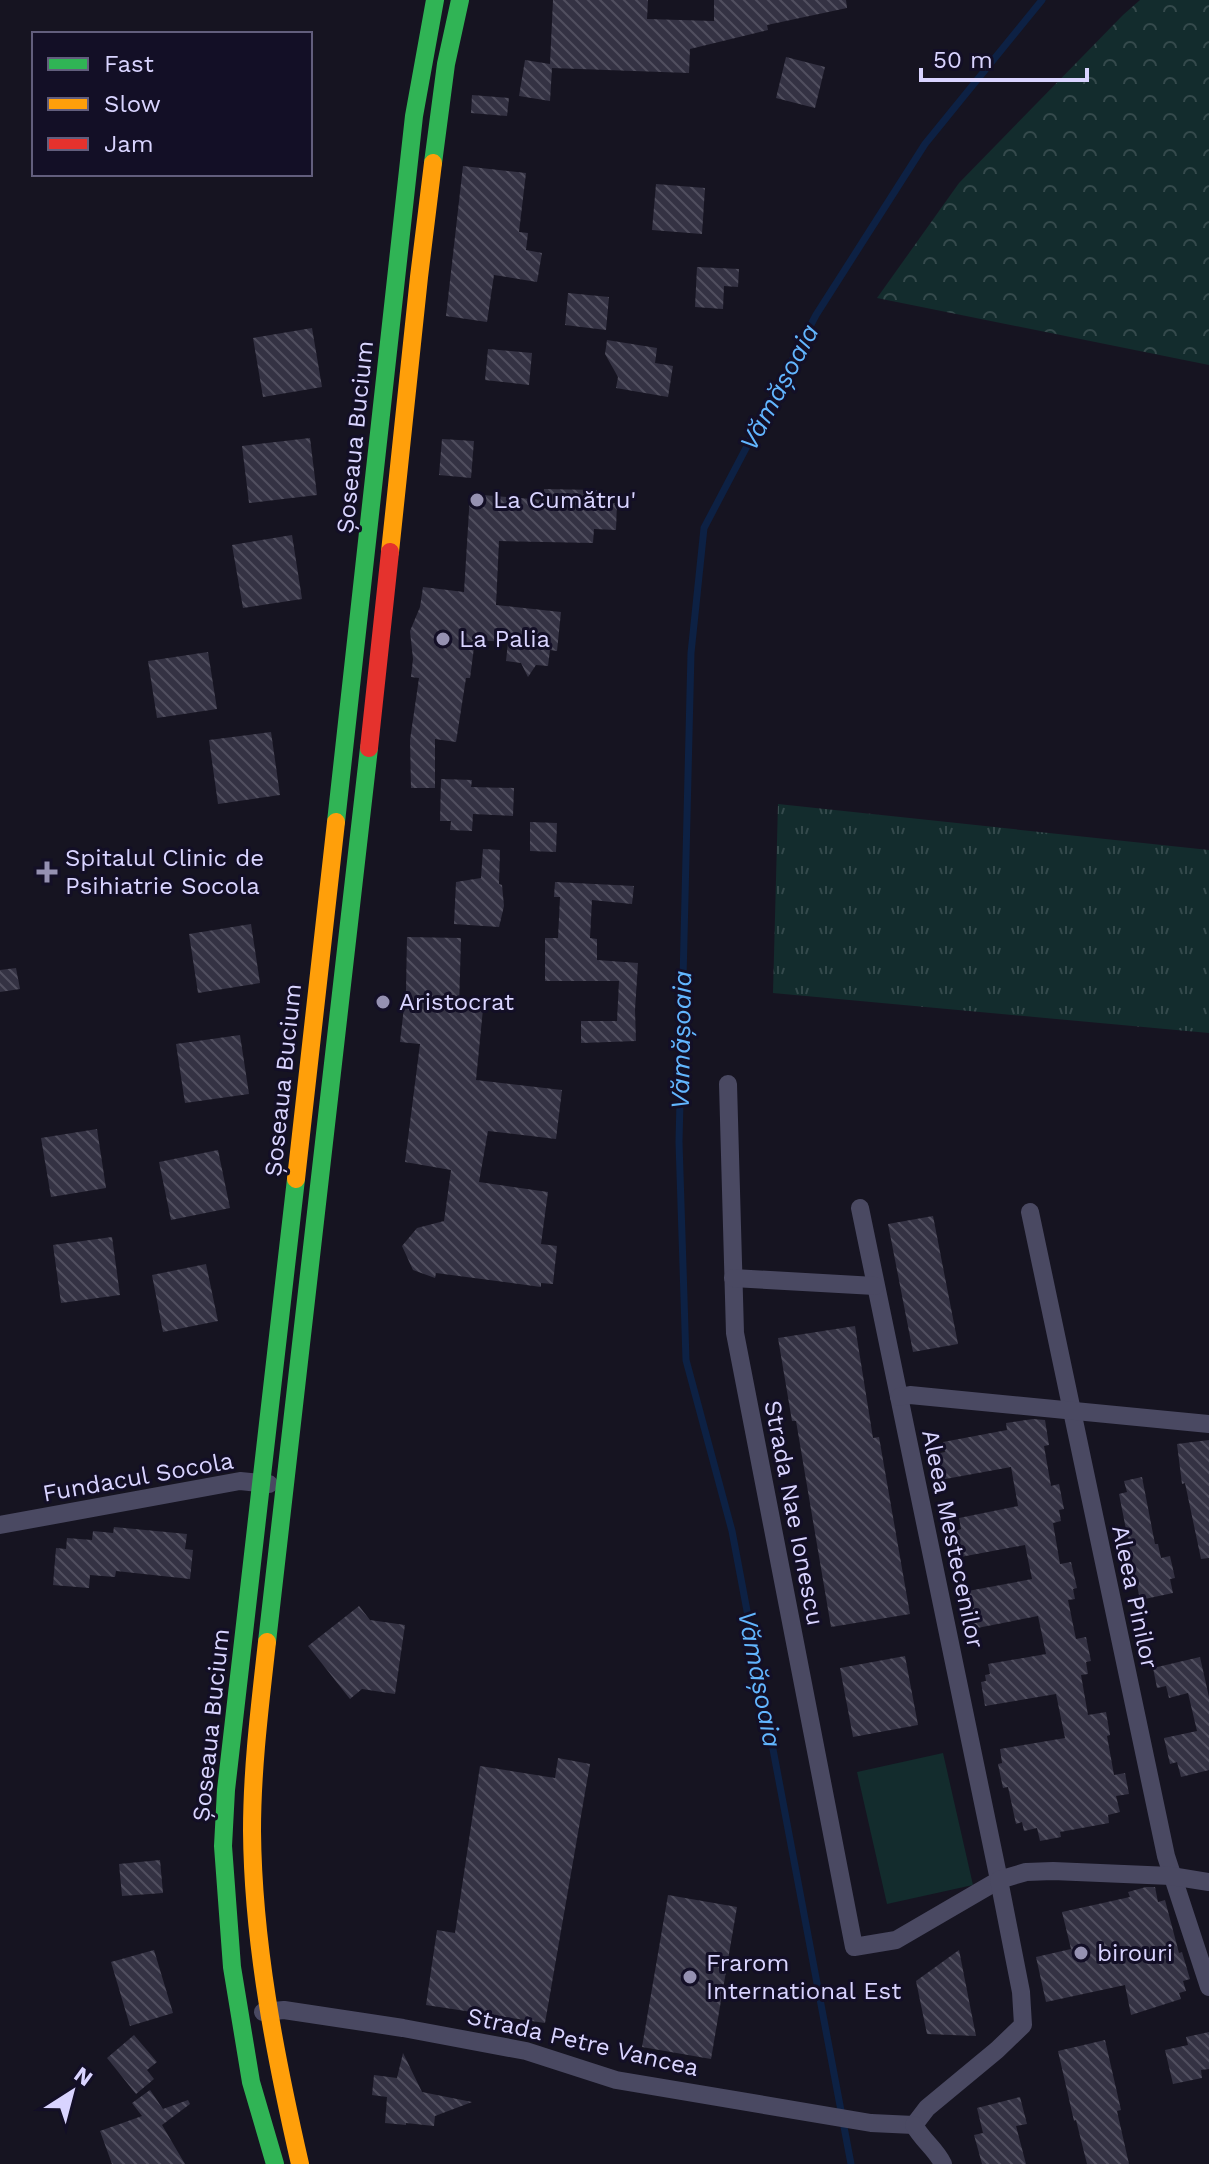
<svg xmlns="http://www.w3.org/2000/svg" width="1209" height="2164" font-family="'Work Sans',sans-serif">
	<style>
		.grass { fill: url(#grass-tufts) }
		.forest { fill: url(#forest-crowns) }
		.garden { fill: #132c2d }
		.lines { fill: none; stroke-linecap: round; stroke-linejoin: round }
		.stream { stroke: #0d2144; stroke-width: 7 }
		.building { fill: url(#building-back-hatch) }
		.street { stroke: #4a4962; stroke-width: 18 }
		.fast { stroke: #30b455; stroke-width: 18 }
		.slow { stroke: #ff9f0a; stroke-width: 18 }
		.jam { stroke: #e5322d; stroke-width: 18 }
		.poi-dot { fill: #9591b1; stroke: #130f26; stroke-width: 3 }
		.labels { text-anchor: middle; stroke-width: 6; stroke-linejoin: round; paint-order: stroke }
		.street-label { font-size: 24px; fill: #d9d4ff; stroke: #130f26 }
		.poi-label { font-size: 24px; fill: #d9d4ff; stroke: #130f26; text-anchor: start }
		.water-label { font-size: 26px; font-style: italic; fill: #62b6ff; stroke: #130f26 }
	</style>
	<defs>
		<pattern id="grass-tufts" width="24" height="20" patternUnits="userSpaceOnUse" patternTransform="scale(2)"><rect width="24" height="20" fill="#132c2d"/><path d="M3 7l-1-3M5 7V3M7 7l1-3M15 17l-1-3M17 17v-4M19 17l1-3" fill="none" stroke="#354a4c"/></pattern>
		<pattern id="forest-crowns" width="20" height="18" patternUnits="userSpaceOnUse" patternTransform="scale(2)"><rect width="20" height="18" fill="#132c2d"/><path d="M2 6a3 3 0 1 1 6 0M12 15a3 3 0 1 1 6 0" fill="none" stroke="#354a4c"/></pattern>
		<pattern id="building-back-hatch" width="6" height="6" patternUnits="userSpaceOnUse" patternTransform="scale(2)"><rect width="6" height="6" fill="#343243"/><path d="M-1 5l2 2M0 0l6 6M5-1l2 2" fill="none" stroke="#514f5f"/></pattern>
	</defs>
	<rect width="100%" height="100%" fill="#161421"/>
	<polygon class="grass" points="778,804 1209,850 1209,1033 773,993"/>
	<polygon class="forest" points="1140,0 1209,0 1209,365 877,298 959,183 1123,15"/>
	<polygon class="garden" points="943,1753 973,1885 887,1904 857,1772"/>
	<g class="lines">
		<polyline class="stream" points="851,2164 732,1531 686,1360 679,1142 691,653 704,528 816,315 925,144 1042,0"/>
	</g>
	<g class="building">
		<polygon points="553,0 648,0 647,19 714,21 714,0 846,0 847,8 767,25 768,30 690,49 689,73 552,68 550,101 519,96 525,60 550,64"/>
		<polygon points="786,57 825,67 815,108 776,98"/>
		<polygon points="472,95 509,98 507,116 471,113"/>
		<polygon points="463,166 526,173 519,232 528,233 526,250 542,253 537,282 494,275 487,322 446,316"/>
		<polygon points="656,184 705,188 702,234 652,230"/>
		<polygon points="697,267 739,269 738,287 724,286 723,309 695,307"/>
		<polygon points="568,293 609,297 606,330 565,325"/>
		<polygon points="312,328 322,387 263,397 253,338"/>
		<polygon points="607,340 657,348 655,363 673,366 668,397 616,388 618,377 605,354"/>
		<polygon points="488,349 532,353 529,385 485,380"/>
		<polygon points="310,438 317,495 249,503 242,446"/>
		<polygon points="442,439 474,441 471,478 439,475"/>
		<polygon points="544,489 597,490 597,503 617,503 616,530 594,529 593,543 499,541 496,605 561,612 557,651 550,650 548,666 536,665 528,677 521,663 506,661 508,642 475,640 470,678 466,678 456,742 435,739 435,788 411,788 410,740 419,678 411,677 413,659 410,631 420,607 423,587 464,592 470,494 543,500"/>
		<polygon points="292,535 302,599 243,608 232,545"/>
		<polygon points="208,652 217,709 157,718 148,661"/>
		<polygon points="271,732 280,795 218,804 209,740"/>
		<polygon points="441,779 472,780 471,787 514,788 513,816 473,814 472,831 450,830 451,821 440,821"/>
		<polygon points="530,822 557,823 556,852 530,851"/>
		<polygon points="483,849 500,850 499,884 502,885 504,906 499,927 454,924 456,882 481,878"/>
		<polygon points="555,882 634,886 632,904 592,900 590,938 597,939 597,960 638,963 635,1010 636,1041 581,1043 581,1021 617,1021 619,981 545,981 545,938 558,938 560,897 554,897"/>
		<polygon points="251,924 260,983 198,993 189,934"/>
		<polygon points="407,937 461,938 459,1007 483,1009 476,1080 562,1090 556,1139 488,1131 479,1182 548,1192 541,1244 557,1246 553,1284 541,1283 541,1287 436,1273 435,1278 413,1270 402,1246 417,1228 444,1221 451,1170 405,1162 420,1044 400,1042 406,990"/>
		<polygon points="16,968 20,989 0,992 0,970"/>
		<polygon points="240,1035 249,1094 185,1103 176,1044"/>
		<polygon points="97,1129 106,1188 51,1197 41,1138"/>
		<polygon points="218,1150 230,1208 171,1220 159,1162"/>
		<polygon points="933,1216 958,1344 913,1352 888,1224"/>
		<polygon points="112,1237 120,1295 61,1303 53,1245"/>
		<polygon points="206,1264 218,1321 163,1332 152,1275"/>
		<polygon points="855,1326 873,1438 879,1437 910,1614 831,1627 796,1421 792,1421 778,1338"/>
		<polygon points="1033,1419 1045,1420 1049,1445 1044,1446 1051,1486 1059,1484 1064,1509 1059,1510 1061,1521 1053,1523 1060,1564 1071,1562 1077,1588 1073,1589 1075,1599 1068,1600 1076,1639 1086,1637 1091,1661 1086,1662 1088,1674 1081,1675 1088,1715 1106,1712 1110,1735 1107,1736 1114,1775 1125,1773 1129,1794 1116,1796 1120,1812 1108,1815 1109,1823 1060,1832 1061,1837 1040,1841 1037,1828 1024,1831 1022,1822 1016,1824 1008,1787 1003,1788 998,1764 1002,1763 1000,1749 1065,1738 1056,1694 985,1706 981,1682 986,1681 985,1675 990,1674 988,1664 1046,1654 1038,1616 967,1630 962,1605 967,1605 966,1600 970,1599 968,1591 1032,1579 1025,1545 955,1558 951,1537 958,1535 956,1531 961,1529 959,1518 1018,1506 1011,1467 940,1480 937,1462 942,1461 940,1453 945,1452 943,1442 1007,1430 1006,1423"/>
		<polygon points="1209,1440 1209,1558 1201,1559 1185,1483 1182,1484 1177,1444"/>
		<polygon points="1142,1477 1155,1544 1158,1544 1161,1558 1170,1556 1175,1578 1170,1579 1173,1593 1140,1600 1119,1494 1127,1492 1124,1481"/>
		<polygon points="114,1527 187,1534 185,1549 193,1550 190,1579 116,1571 115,1577 90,1575 89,1588 53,1585 56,1548 66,1549 67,1538 92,1540 93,1531 113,1533"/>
		<polygon points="359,1606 370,1620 405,1625 395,1694 362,1689 350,1699 308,1646"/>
		<polygon points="905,1656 918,1725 853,1737 840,1668"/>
		<polygon points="1200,1657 1209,1697 1209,1770 1181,1777 1177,1762 1170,1764 1164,1738 1197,1731 1188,1693 1169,1698 1166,1686 1157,1688 1153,1668"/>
		<polygon points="558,1758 590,1764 545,2023 426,2005 437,1930 455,1933 480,1766 555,1778"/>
		<polygon points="160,1860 163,1893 122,1896 119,1864"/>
		<polygon points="1146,1887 1155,1887 1158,1902 1165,1900 1179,1953 1182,1952 1190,1979 1183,1981 1186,1991 1179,1993 1181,1999 1131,2015 1125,1985 1046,2002 1036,1957 1071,1949 1062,1912 1130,1897 1128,1892"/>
		<polygon points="668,1895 737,1907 711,2059 642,2047"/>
		<polygon points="154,1950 173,2013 130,2026 111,1962"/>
		<polygon points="959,1950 976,2036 927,2034 916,1981"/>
		<polygon points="1209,2032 1209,2069 1201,2070 1202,2078 1173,2084 1165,2050 1188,2045 1186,2037"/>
		<polygon points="134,2035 157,2062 147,2070 154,2079 136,2094 107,2058"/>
		<polygon points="1105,2040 1121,2110 1117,2111 1129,2164 1087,2164 1076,2120 1074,2121 1058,2051"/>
		<polygon points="403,2053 422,2092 472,2102 435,2116 434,2126 406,2123 406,2125 385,2123 387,2097 372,2095 374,2075 397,2078"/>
		<polygon points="150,2090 163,2109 188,2100 190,2104 162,2125 185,2164 112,2164 100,2131 142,2116 132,2103"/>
		<polygon points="1020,2097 1027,2124 1016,2126 1026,2164 982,2164 974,2135 983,2133 977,2108"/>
	</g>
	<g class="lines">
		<g class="street">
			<polyline points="728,1084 735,1333 854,1947 896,1940 999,1880 860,1208"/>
			<polyline points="1030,1212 1166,1856 1209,1987"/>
			<polyline points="733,1278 875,1286"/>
			<polyline points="899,1397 910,1395 1209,1424"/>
			<polyline points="0,1525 240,1481 269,1484"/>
			<polyline points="263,2012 284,2010 403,2028 526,2051 616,2080 871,2123 914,2125"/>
			<polyline points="914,2125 927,2108 997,2050 1023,2025 1021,1992 999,1880 1026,1872 1053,1871 1171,1876 1209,1882"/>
			<path d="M914 2125C922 2140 936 2149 943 2164"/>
		</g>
		<g class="fast">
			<polyline points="433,163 446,64 460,0"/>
			<polyline points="336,822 414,116 435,0"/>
			<polyline points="267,1642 369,748"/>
			<polyline points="275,2164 251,2082 232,1967 223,1846 226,1790 296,1179"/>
		</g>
		<g class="slow">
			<polyline points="390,552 419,277 433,163"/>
			<polyline points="296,1179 336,822"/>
			<path d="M267 1642C260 1705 252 1768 252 1831 253 1943 275 2055 300 2164"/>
		</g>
		<polyline class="jam" points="369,748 390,552"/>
	</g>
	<g class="poi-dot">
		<circle cx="477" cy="500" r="8"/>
		<circle cx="443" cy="639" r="8"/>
		<path d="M43 860h8v8h8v8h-8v8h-8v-8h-8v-8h8z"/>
		<circle cx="383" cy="1002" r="8"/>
		<circle cx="1081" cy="1953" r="8"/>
		<circle cx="690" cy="1977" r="8"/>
	</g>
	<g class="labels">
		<g class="street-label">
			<text transform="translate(355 437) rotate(-84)" y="8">Șoseaua Bucium</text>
			<text transform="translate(283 1080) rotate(-84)" y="8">Șoseaua Bucium</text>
			<text transform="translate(138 1477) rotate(-10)" y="8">Fundacul Socola</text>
			<text transform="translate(794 1513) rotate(79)" y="8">Strada Nae Ionescu</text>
			<text transform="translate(953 1539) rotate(78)" y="8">Aleea Mestecenilor</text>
			<text transform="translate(1135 1597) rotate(78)" y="8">Aleea Pinilor</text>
			<text transform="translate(211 1725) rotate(-84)" y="8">Șoseaua Bucium</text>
			<text transform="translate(583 2042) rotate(13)" y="8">Strada Petre Vancea</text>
		</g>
		<g class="poi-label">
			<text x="493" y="508">La Cumătru'</text>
			<text x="459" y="647">La Palia</text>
			<text x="65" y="866">Spitalul Clinic de<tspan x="65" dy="28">Psihiatrie Socola</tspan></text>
			<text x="399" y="1010">Aristocrat</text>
			<text x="1097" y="1961">birouri</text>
			<text x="706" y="1971">Frarom<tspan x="706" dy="28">International Est</tspan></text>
		</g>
		<g class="water-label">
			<text transform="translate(779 387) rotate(-62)" y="9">Vămășoaia</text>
			<text transform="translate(681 1040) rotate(-89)" y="9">Vămășoaia</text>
			<text transform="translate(760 1679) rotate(79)" y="9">Vămășoaia</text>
		</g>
	</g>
	<rect x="32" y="32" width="280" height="144" fill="#130f26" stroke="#625e7d" stroke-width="2"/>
	<rect x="48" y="58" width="40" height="12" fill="#30b455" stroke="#625e7d" stroke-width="2"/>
	<text x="104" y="72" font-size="24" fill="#d9d4ff">Fast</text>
	<rect x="48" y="98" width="40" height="12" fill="#ff9f0a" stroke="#625e7d" stroke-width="2"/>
	<text x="104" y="112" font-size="24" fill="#d9d4ff">Slow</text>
	<rect x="48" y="138" width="40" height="12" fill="#e5322d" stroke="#625e7d" stroke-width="2"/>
	<text x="104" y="152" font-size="24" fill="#d9d4ff">Jam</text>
	<g transform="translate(72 2092) rotate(36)" stroke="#130f26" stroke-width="6" paint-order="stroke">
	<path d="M0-6L14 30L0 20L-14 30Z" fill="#d9d4ff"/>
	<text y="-12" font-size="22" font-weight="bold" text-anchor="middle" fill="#d9d4ff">N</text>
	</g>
	<path d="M921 68v12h166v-12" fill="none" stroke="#d9d4ff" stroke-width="4"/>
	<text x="933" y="68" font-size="24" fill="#d9d4ff" stroke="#130f26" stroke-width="6" paint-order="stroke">50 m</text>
</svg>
